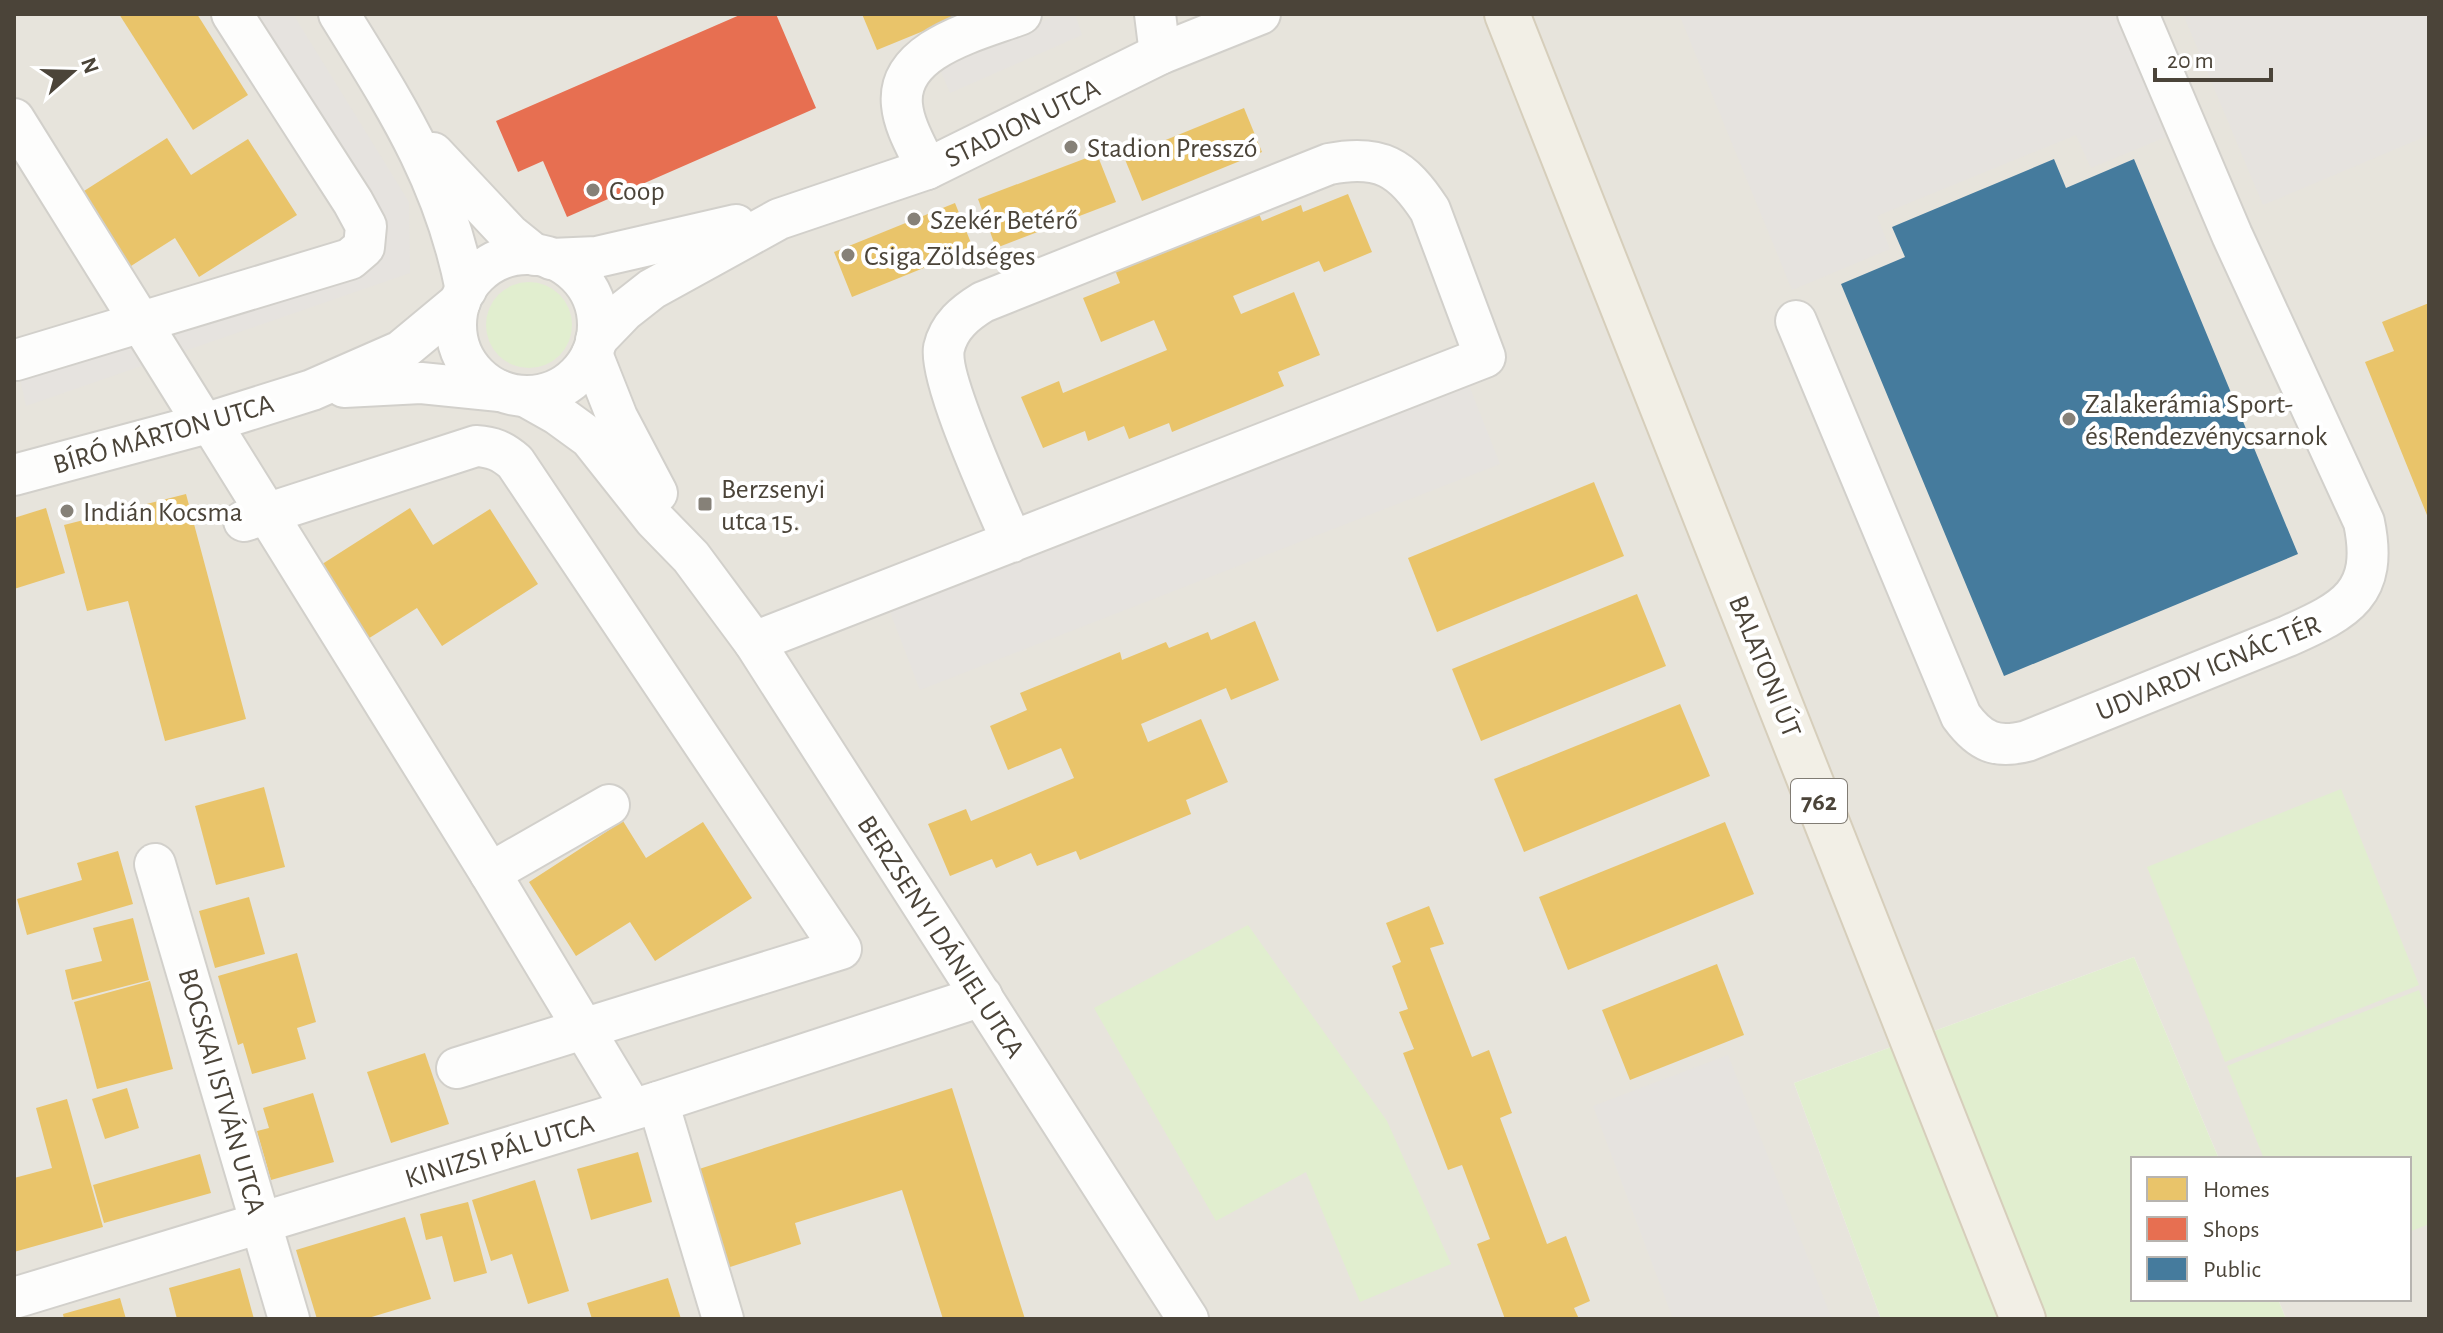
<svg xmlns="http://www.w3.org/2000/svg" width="2443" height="1333" font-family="'Alegreya Sans',sans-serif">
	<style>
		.residential { fill: #e7e4dc }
		.green { fill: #e1eecf }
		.parking { fill: #e6e3df }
		.homes { fill: #e9c46a }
		.shops { fill: #e76f51 }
		.public { fill: #457b9d }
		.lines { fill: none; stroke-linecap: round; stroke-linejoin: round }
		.minor-casing { stroke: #d2d0cb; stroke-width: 44 }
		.major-casing { stroke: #d6cebb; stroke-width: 48 }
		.minor { stroke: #fdfdfc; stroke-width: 40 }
		.major { stroke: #f2efe6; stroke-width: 44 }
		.poi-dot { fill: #868178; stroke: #fff; stroke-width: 3 }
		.labels { text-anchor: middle; stroke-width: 8; stroke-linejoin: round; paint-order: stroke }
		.shield { fill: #fff; stroke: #817c74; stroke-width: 2 }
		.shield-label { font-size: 26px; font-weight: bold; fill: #4b4439 }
		.street-label { font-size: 28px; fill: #4b4439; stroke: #fff }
		.poi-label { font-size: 28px; fill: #4b4439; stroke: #fff; text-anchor: start }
	</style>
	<rect width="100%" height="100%" fill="#f4f2ee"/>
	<polygon class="residential" points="14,14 2429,14 2429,1319 2286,1319 2278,1299 2409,1299 2409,1159 2219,1159 2134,957 1794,1083 1881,1319 14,1319"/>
	<g class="green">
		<circle cx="529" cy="325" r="43"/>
		<polygon points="2341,789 2419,985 2225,1062 2147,867"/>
		<polygon points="1248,925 1387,1121 1451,1264 1360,1302 1306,1172 1216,1221 1094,1008"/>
		<polygon points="2134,957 2219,1159 2133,1159 2133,1299 2278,1299 2286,1319 1881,1319 1794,1083"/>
		<polygon points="2419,990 2429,1015 2429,1224 2409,1232 2409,1159 2264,1159 2227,1066"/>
	</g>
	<g class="parking">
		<polygon points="230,14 293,14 409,202 410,273 26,406 16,360 364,247"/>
		<polygon points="1059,14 1075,14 1082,35 950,93 939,67"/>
		<polygon points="1679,14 2116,14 2166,137 2091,168 2076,135 1877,216 1890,249 1792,290"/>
		<polygon points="2183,14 2429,14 2429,135 2263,205"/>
		<polygon points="1466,378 1500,464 920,690 887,604"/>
		<polygon points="1728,1055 1832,1319 1673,1319 1593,1106"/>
	</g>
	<g class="homes">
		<polygon points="119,14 197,14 248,95 193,130"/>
		<polygon points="862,14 965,14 877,50"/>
		<polygon points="1244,108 1262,152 1142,201 1124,157"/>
		<polygon points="167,138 191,175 248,139 297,215 199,277 175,238 120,273 73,198"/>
		<polygon points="1097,154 1116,202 996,248 978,199"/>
		<polygon points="1348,194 1372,252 1324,272 1319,261 1233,296 1241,314 1294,292 1320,355 1278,372 1284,386 1172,432 1169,423 1129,439 1124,426 1088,441 1085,431 1043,448 1021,397 1059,381 1063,393 1167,350 1154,320 1101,342 1083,298 1120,283 1113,265 1212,225 1215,233 1259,214 1262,221 1301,205 1303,212"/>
		<polygon points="955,203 973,248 852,297 834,252"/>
		<polygon points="2429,303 2429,520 2365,362 2394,351 2382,322"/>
		<polygon points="1594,482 1624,556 1437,632 1408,558"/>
		<polygon points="186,494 246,719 165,741 128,601 87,611 64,525"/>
		<polygon points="46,508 65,573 14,589 14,518"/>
		<polygon points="410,508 433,545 490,509 538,584 442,646 417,608 363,642 316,568"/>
		<polygon points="1637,594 1666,666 1481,741 1452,669"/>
		<polygon points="1255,621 1279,680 1231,700 1226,688 1141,724 1148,742 1201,719 1228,782 1186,800 1191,814 1080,860 1076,851 1037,866 1031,853 996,868 992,859 950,876 928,824 966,809 971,821 1074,778 1061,748 1008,770 990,726 1027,710 1020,693 1120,652 1122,660 1166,642 1169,648 1208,632 1211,640"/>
		<polygon points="1680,704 1710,776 1524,852 1494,779"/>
		<polygon points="264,787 285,867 216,885 195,806"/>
		<polygon points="623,821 646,858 703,822 752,898 655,961 630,922 576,956 529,882"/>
		<polygon points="1725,822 1754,894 1568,970 1539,897"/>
		<polygon points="118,851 133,904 27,935 17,899 82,880 77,863"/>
		<polygon points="249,897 265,954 215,968 199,911"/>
		<polygon points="1429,906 1444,944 1430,948 1472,1057 1489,1050 1512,1113 1500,1118 1547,1244 1566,1236 1590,1301 1574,1308 1579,1319 1505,1319 1477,1244 1490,1239 1462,1165 1448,1170 1403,1053 1414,1049 1399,1012 1408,1009 1392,966 1401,962 1386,923"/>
		<polygon points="133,918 149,980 72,1000 65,970 102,961 93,928"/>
		<polygon points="297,953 316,1022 297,1028 306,1059 252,1074 243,1043 238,1045 218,976"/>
		<polygon points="1717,964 1744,1035 1630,1080 1602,1010"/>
		<polygon points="150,981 173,1069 97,1089 74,1002"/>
		<polygon points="425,1053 449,1124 391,1143 367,1072"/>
		<polygon points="127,1088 139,1128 105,1139 92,1099"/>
		<polygon points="952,1088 1025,1319 943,1319 902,1190 795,1223 801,1244 727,1268 696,1170"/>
		<polygon points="313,1093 334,1162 271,1180 257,1131 269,1128 263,1108"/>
		<polygon points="67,1099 103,1227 14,1252 14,1178 52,1168 36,1108"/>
		<polygon points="638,1152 652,1202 591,1220 577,1169"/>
		<polygon points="200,1154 211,1193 104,1223 93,1185"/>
		<polygon points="535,1180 569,1291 528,1304 512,1254 491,1261 472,1200"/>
		<polygon points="468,1202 487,1273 454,1282 442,1236 426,1240 420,1214"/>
		<polygon points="405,1217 431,1299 365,1319 317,1319 296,1250"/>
		<polygon points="240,1268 254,1319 177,1319 169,1288"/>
		<polygon points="668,1278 681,1319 592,1319 587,1303"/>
		<polygon points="120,1298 126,1319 64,1319 63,1314"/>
	</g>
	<polygon class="shops" points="742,14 776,14 816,108 567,217 543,161 518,172 496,121"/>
	<polygon class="public" points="2054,159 2066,188 2134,159 2298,554 2004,676 1841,284 1905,257 1892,227"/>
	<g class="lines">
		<g class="minor-casing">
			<g id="minor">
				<path d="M339 14C397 108 444 179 466 290"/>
				<polyline points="1155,14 1160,54"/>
				<polyline points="14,119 204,424"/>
				<polyline points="433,153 509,234 535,255"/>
				<path d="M927 169C918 149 904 127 902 105 896 48 980 30 1021 14"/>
				<circle cx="527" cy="325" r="71"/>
				<polyline points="551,259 597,257 736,225"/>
				<path d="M1796 321 1961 716C1980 742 1996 749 2027 741L2288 636C2346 610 2379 594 2364 522L2232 235 2138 14"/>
				<polyline points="596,340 624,311 652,289 779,219 927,169 1160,54 1260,14"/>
				<polyline points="592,354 617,417 657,493"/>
				<polyline points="16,360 350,259 364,247 366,226 353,202 232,14"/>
				<polyline points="344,387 421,383 500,391"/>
				<polyline points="525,396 557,414 590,438 655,520 691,557 754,642 1188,1319"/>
				<polyline points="210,422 490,873 632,1109"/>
				<polyline points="14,475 204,424 312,390 401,351 460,302"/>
				<path d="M244 521 476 446C493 447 502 451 515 462L841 949 457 1068"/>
				<path d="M754 642 1485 357 1430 210C1402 167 1380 154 1329 164L983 302C965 313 949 326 944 348 938 379 997 506 1012 542"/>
				<polyline points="155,864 289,1319"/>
				<polyline points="490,873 609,805"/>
				<polyline points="658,1102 723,1319"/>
				<polyline points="14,1298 658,1102 982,996"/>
			</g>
		</g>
		<g class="major-casing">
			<polyline id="major" points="1507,14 2023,1319"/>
		</g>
		<use href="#minor" class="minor"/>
		<use href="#major" class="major"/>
	</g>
	<g class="poi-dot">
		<circle cx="1071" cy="147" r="8"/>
		<circle cx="593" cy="190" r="8"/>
		<circle cx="914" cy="219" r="8"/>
		<circle cx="848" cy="255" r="8"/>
		<circle cx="2069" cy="419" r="8"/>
		<rect x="697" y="496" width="16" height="16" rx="4"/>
		<circle cx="67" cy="511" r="8"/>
	</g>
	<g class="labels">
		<rect class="shield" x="1791" y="779" width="56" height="44" rx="6"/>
		<g class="shield-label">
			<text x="1819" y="810">762</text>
		</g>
		<g class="street-label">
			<text transform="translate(1022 122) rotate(-26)" y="10">STADION UTCA</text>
			<text transform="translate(163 433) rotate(-16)" y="10">BÍRÓ MÁRTON UTCA</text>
			<text transform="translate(1766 666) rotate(68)" y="10">BALATONI ÚT</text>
			<text transform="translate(2208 667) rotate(-22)" y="10">UDVARDY IGNÁC TÉR</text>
			<text transform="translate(942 936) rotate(57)" y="10">BERZSENYI DÁNIEL UTCA</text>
			<text transform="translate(223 1091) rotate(74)" y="10">BOCSKAI ISTVÁN UTCA</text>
			<text transform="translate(499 1150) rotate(-17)" y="10">KINIZSI PÁL UTCA</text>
		</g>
		<g class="poi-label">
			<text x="1087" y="157">Stadion Presszó</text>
			<text x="609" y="200">Coop</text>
			<text x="930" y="229">Szekér Betérő</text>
			<text x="864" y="265">Csiga Zöldséges</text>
			<text x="2085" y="413">Zalakerámia Sport-<tspan x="2085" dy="32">és Rendezvénycsarnok</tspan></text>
			<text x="721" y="498">Berzsenyi<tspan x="721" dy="32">utca 15.</tspan></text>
			<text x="83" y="521">Indián Kocsma</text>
		</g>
	</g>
	<rect width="2443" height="1333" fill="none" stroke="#4b4439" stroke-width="32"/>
	<rect x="2131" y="1157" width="280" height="144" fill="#ffffff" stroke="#b7b4b0" stroke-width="2"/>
	<rect x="2147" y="1177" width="40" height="24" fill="#e9c46a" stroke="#b7b4b0" stroke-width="2"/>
	<text x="2203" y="1197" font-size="24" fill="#4b4439">Homes</text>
	<rect x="2147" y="1217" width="40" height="24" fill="#e76f51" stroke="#b7b4b0" stroke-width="2"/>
	<text x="2203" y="1237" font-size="24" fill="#4b4439">Shops</text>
	<rect x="2147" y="1257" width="40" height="24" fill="#457b9d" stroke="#b7b4b0" stroke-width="2"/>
	<text x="2203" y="1277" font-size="24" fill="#4b4439">Public</text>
	<g transform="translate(72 72) rotate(70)" stroke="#ffffff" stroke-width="6" paint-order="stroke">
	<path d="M0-6L14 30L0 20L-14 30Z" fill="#4b4439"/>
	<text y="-12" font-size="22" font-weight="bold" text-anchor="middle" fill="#4b4439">N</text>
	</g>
	<path d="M2155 68v12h116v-12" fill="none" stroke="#4b4439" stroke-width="4"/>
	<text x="2167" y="68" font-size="24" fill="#4b4439" stroke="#ffffff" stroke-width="6" paint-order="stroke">20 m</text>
</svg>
